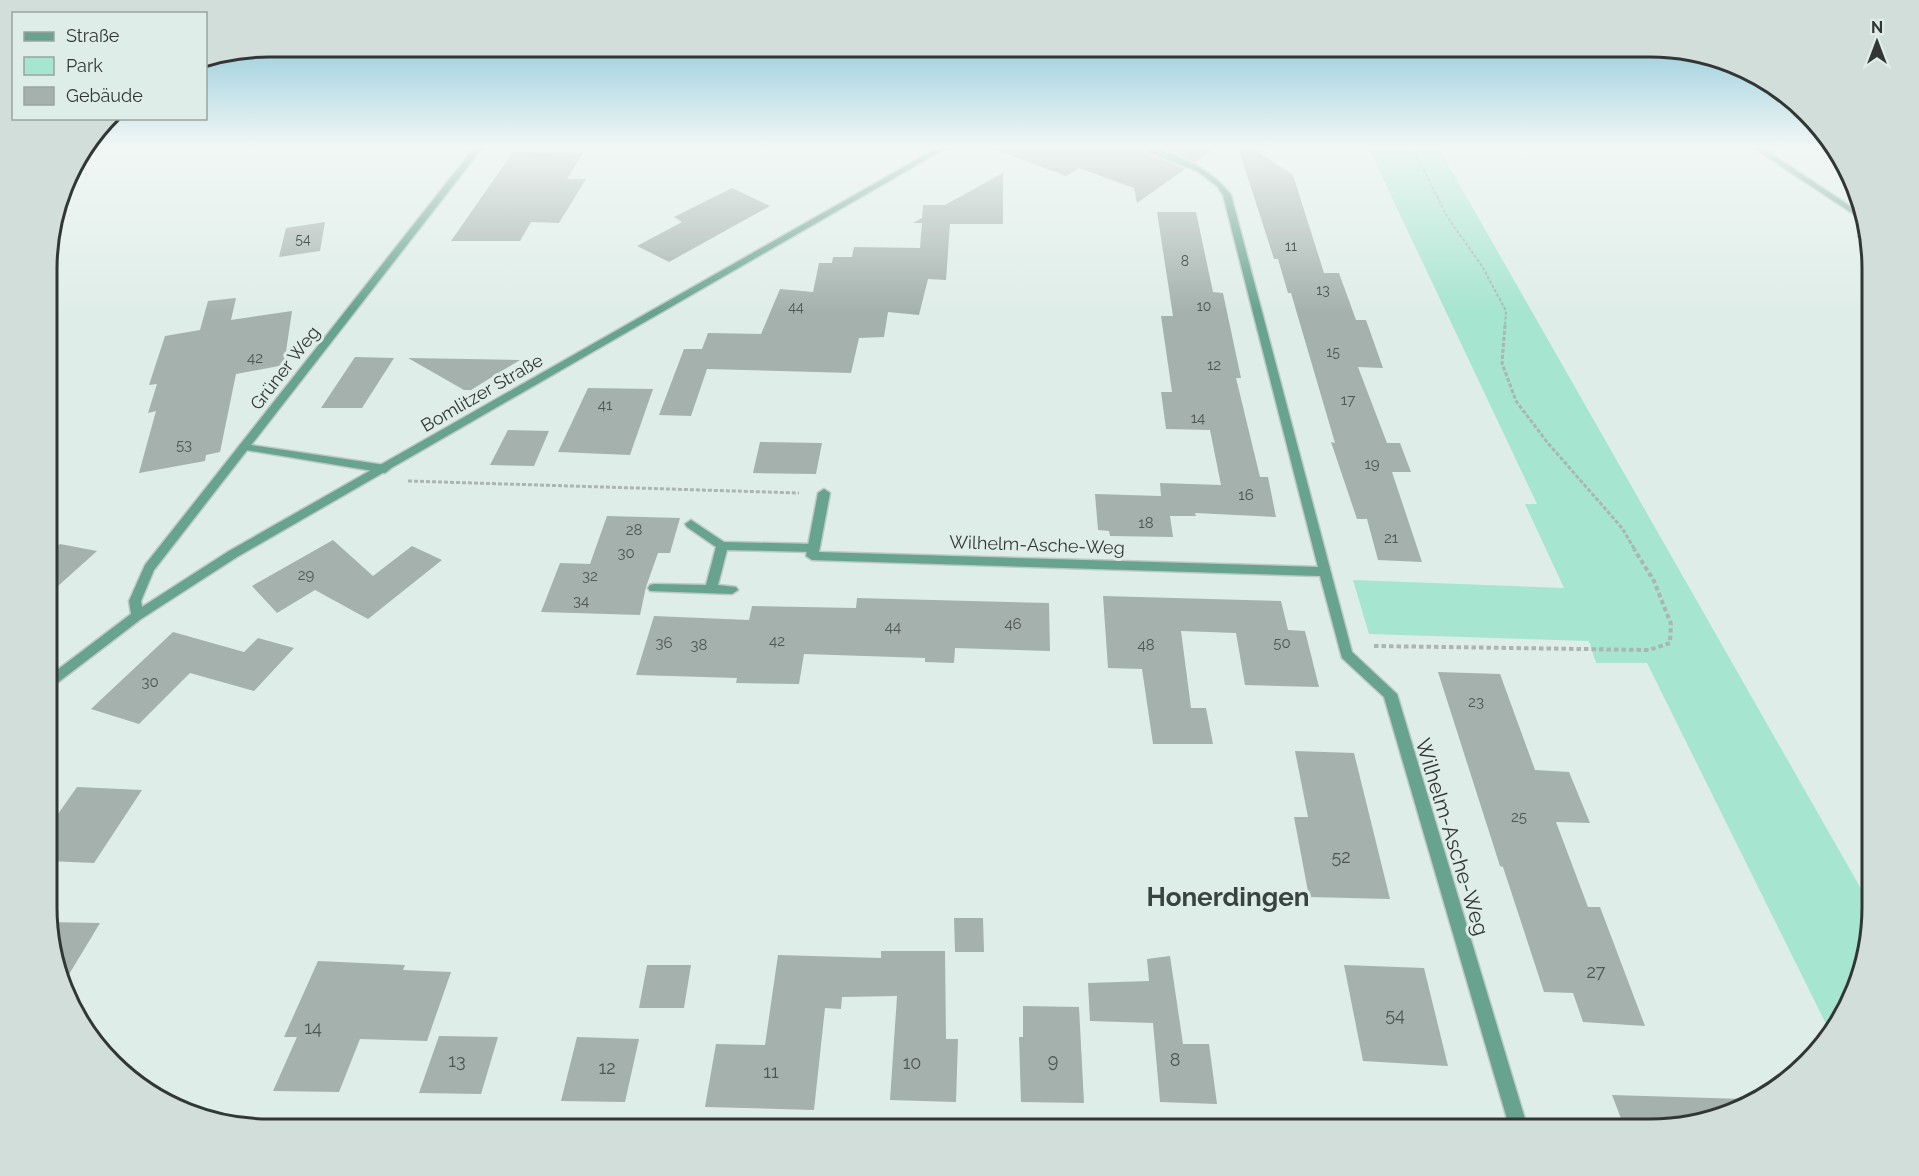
<svg xmlns="http://www.w3.org/2000/svg" width="1919" height="1176" font-family="Raleway,sans-serif">
	<style>
		.green { fill: #a6e5cf }
		.building { fill: #a4b1ac }
		.lines { fill: none; stroke-linecap: round; stroke-linejoin: round }
		.service-casing { stroke: #bcc9c4; stroke-width: 3 }
		.minor-casing { stroke: #bcc9c4; stroke-width: 3 }
		.tertiary-casing { stroke: #bcc9c4; stroke-width: 3 }
		.path-far2 { stroke: #abb6b2; stroke-width: 2; stroke-dasharray: 3 2; stroke-linecap: butt }
		.path-far1 { stroke: #abb6b2; stroke-width: 3; stroke-dasharray: 4 2; stroke-linecap: butt }
		.path { stroke: #abb6b2; stroke-width: 4; stroke-dasharray: 4.5 3; stroke-linecap: butt }
		.service { fill: #67a38f; fill-rule: evenodd }
		.minor { fill: #67a38f; fill-rule: evenodd }
		.tertiary { fill: #67a38f; fill-rule: evenodd }
		.labels { text-anchor: middle; stroke-width: 6; stroke-linejoin: round; paint-order: stroke }
		.far-number-label { font-size: 14px; fill: #4e5653 }
		.number-label { font-size: 15px; fill: #4e5653 }
		.street-label { font-size: 18px; fill: #323735; stroke: #dfede8 }
		.near-number-label { font-size: 18px; fill: #4e5653 }
		.near-street-label { font-size: 21px; fill: #323735; stroke: #dfede8 }
		.near-quarter-label { font-size: 26px; font-weight: bold; fill: #394440; stroke: #dfede8 }
		.rim { fill: none; stroke: #323735; stroke-width: 3 }
	</style>
	<rect width="100%" height="100%" fill="#dfede8"/>
	<polygon class="green" points="1368,147 1438,147 1872,908 1872,921 1861,978 1835,1030 1831,1034 1647,663 1596,663 1589,641 1369,634 1353,580 1564,588 1525,504 1537,504"/>
	<g class="building">
		<polygon points="996,147 1132,147 1185,169 1137,203 1134,188 1079,168 1066,176 996,150"/>
		<polygon points="1154,147 1217,147 1195,162 1175,153"/>
		<polygon points="1238,147 1250,147 1293,175 1324,273 1339,273 1356,320 1366,320 1383,368 1358,367 1387,443 1400,443 1411,472 1392,472 1422,562 1378,560 1367,519 1357,519 1331,442 1335,443 1291,293 1288,293 1278,259 1274,259"/>
		<polygon points="513,152 583,153 567,179 586,179 559,223 531,222 520,241 451,241"/>
		<polygon points="1003,173 1003,224 950,224 946,280 928,279 919,315 888,312 884,337 859,338 851,373 707,369 691,416 659,415 684,349 702,349 708,333 761,334 780,289 813,292 819,263 832,263 833,257 852,257 854,247 920,248 922,223 913,223 922,218 923,205 945,205"/>
		<polygon points="732,188 770,206 669,262 637,246 682,222 674,217"/>
		<polygon points="1157,212 1196,212 1213,292 1223,293 1241,378 1236,378 1260,477 1268,477 1276,517 1195,513 1196,516 1170,516 1173,537 1110,536 1109,531 1098,530 1095,494 1161,496 1160,483 1221,485 1210,430 1166,429 1161,392 1172,392 1161,316 1173,316"/>
		<polygon points="325,222 320,251 279,257 286,228"/>
		<polygon points="236,298 231,320 292,311 284,365 236,374 220,452 206,455 205,461 139,473 156,411 148,413 157,384 149,385 165,336 200,330 208,301"/>
		<polygon points="355,357 394,358 362,408 321,408"/>
		<polygon points="408,358 520,360 471,390 464,390"/>
		<polygon points="588,388 653,389 630,455 558,452"/>
		<polygon points="508,430 549,431 534,466 490,465"/>
		<polygon points="760,442 822,443 816,474 753,473"/>
		<polygon points="607,516 680,518 670,553 658,553 646,587 640,615 541,612 560,563 590,564"/>
		<polygon points="333,540 373,576 412,546 442,560 368,619 315,590 277,613 252,586"/>
		<polygon points="60,544 97,551 48,595 48,554"/>
		<polygon points="1103,596 1281,601 1288,630 1305,631 1319,687 1245,685 1236,633 1181,631 1191,708 1206,708 1213,744 1153,744 1142,669 1108,668"/>
		<polygon points="857,598 1049,603 1050,651 955,648 954,663 925,662 925,658 804,654 799,684 736,683 737,678 636,675 654,616 749,620 752,606 856,608"/>
		<polygon points="173,632 244,652 258,638 294,648 254,691 190,673 139,724 91,709"/>
		<polygon points="1438,672 1500,674 1535,770 1569,772 1590,823 1556,822 1588,907 1600,907 1645,1026 1583,1022 1573,993 1544,992 1503,867 1500,866"/>
		<polygon points="1295,751 1354,753 1390,899 1309,897 1294,817 1308,817"/>
		<polygon points="77,787 142,790 94,863 48,861 48,828"/>
		<polygon points="954,918 983,918 984,952 955,952"/>
		<polygon points="48,922 100,923 65,981 48,935"/>
		<polygon points="881,951 945,951 946,1039 958,1039 956,1102 890,1100 897,996 842,997 841,1009 825,1008 814,1110 705,1107 716,1044 765,1045 778,955 881,958"/>
		<polygon points="1170,956 1183,1044 1209,1044 1217,1104 1160,1102 1153,1023 1090,1021 1088,983 1149,981 1147,959"/>
		<polygon points="318,961 405,965 403,970 451,972 427,1041 360,1039 339,1092 273,1091 297,1037 284,1037"/>
		<polygon points="647,965 691,965 684,1008 639,1008"/>
		<polygon points="1344,965 1424,968 1448,1066 1363,1061"/>
		<polygon points="1023,1006 1079,1007 1084,1103 1021,1102 1019,1037 1023,1037"/>
		<polygon points="439,1036 498,1037 481,1094 419,1093"/>
		<polygon points="577,1037 639,1039 625,1102 561,1101"/>
		<polygon points="1612,1095 1744,1099 1745,1105 1664,1129 1625,1129"/>
	</g>
	<g class="lines">
		<g class="service-casing">
			<g id="service">
				<polygon points="244,444 385,465 390,469 385,473 240,449 239,447 240,445"/>
				<polygon points="691,520 724,542 813,544 819,548 813,552 727,550 718,585 736,587 738,590 732,594 650,591 648,588 650,585 654,584 706,585 716,547 687,527 685,524"/>
			</g>
		</g>
		<g class="minor-casing">
			<g id="minor">
				<polygon points="475,147 483,147 154,570 141,601 142,607 229,551 939,147 948,147 237,557 141,619 48,690 48,677 131,614 129,601 145,565"/>
				<path d="M1134 147C1168 147 1211 168 1231 195L1352 652 1397 694 1528 1129H1510L1384 697 1342 658 1320 576 812 560 806 556 818 493 824 489 830 493 819 552 1318 567 1223 195 1217 186 1197 171Z"/>
			</g>
		</g>
		<g class="tertiary-casing">
			<polygon id="tertiary" points="1752,147 1761,147 1859,212 1861,219"/>
		</g>
		<g class="path-far2">
			<polyline points="1412,147 1448,218 1482,266 1506,311 1505,327"/>
			<polyline points="1857,236 1869,245"/>
		</g>
		<g class="path-far1">
			<polyline points="1505,325 1502,363 1516,401 1547,442 1622,528 1635,550"/>
			<polyline points="408,481 799,493"/>
		</g>
		<polyline class="path" points="1374,646 1649,650 1670,643 1671,624 1654,581 1634,549"/>
		<use href="#service" class="service"/>
		<use href="#minor" class="minor"/>
		<use href="#tertiary" class="tertiary"/>
	</g>
	<linearGradient id="sky" x2="0" y2="1"><stop stop-color="#7cbfd4"/><stop offset="0.47" stop-color="#f1f7f5"/><stop offset="1" stop-color="#f1f7f5" stop-opacity="0"/></linearGradient>
	<rect width="1919" height="312" fill="url(#sky)"/>
	<g class="labels">
		<g class="far-number-label">
			<text x="303" y="244">54</text>
			<text x="1291" y="251">11</text>
			<text x="1185" y="266">8</text>
			<text x="1323" y="295">13</text>
			<text x="1204" y="311">10</text>
			<text x="796" y="312">44</text>
			<text x="1333" y="357">15</text>
		</g>
		<g class="number-label">
			<text x="255" y="363">42</text>
			<text x="1214" y="370">12</text>
			<text x="1348" y="405">17</text>
			<text x="605" y="410">41</text>
			<text x="1198" y="423">14</text>
			<text x="184" y="450">53</text>
			<text x="1372" y="469">19</text>
			<text x="1246" y="500">16</text>
			<text x="1146" y="528">18</text>
			<text x="634" y="535">28</text>
			<text x="1391" y="543">21</text>
			<text x="626" y="558">30</text>
			<text x="306" y="580">29</text>
			<text x="590" y="581">32</text>
			<text x="581" y="606">34</text>
			<text x="1013" y="629">46</text>
			<text x="893" y="632">44</text>
			<text x="777" y="646">42</text>
			<text x="664" y="648">36</text>
			<text x="1282" y="648">50</text>
			<text x="699" y="650">38</text>
			<text x="1146" y="650">48</text>
			<text x="150" y="687">30</text>
			<text x="1476" y="707">23</text>
			<text x="1519" y="822">25</text>
		</g>
		<g class="street-label">
			<text transform="translate(285 368) rotate(-52)" y="6">Grüner Weg</text>
			<text transform="translate(482 393) rotate(-30)" y="6">Bomlitzer Straße</text>
			<text transform="translate(1037 545) rotate(2)" y="6">Wilhelm-Asche-Weg</text>
		</g>
		<g class="near-number-label">
			<text x="1341" y="863">52</text>
			<text x="1596" y="978">27</text>
			<text x="1395" y="1021">54</text>
			<text x="313" y="1034">14</text>
			<text x="1175" y="1066">8</text>
			<text x="457" y="1067">13</text>
			<text x="1053" y="1067">9</text>
			<text x="912" y="1069">10</text>
			<text x="607" y="1074">12</text>
			<text x="771" y="1078">11</text>
		</g>
		<g class="near-street-label">
			<text transform="translate(1452 837) rotate(73)" y="7">Wilhelm-Asche-Weg</text>
		</g>
		<g class="near-quarter-label">
			<text x="1228" y="906">Honerdingen</text>
		</g>
	</g>
	<path d="M0 0H1919V1176H0ZM269 57H1650A212 212 0 0 1 1862 269V907A212 212 0 0 1 1650 1119H269A212 212 0 0 1 57 907V269A212 212 0 0 1 269 57Z" fill="#d1deda" fill-rule="evenodd"/>
	<path class="rim" d="M269 57H1650A212 212 0 0 1 1862 269V907A212 212 0 0 1 1650 1119H269A212 212 0 0 1 57 907V269A212 212 0 0 1 269 57Z"/>
	<rect x="12" y="12" width="195" height="108" fill="#dfede8" stroke="#9aa4a0" stroke-width="1.5"/>
	<rect x="24" y="32" width="30" height="9" fill="#67a38f" stroke="#9aa4a0" stroke-width="1.5"/>
	<text x="66" y="42" font-size="18" fill="#323735">Straße</text>
	<rect x="24" y="57" width="30" height="18" fill="#a6e5cf" stroke="#9aa4a0" stroke-width="1.5"/>
	<text x="66" y="72" font-size="18" fill="#323735">Park</text>
	<rect x="24" y="87" width="30" height="18" fill="#a4b1ac" stroke="#9aa4a0" stroke-width="1.5"/>
	<text x="66" y="102" font-size="18" fill="#323735">Gebäude</text>
	<g transform="translate(1877 42)" stroke="#dfede8" stroke-width="4.5" paint-order="stroke">
	<path d="M0-4.5L10 22L0 15L-10 22Z" fill="#323735"/>
	<text y="-9" font-size="16" font-weight="bold" text-anchor="middle" fill="#323735">N</text>
	</g>
</svg>
